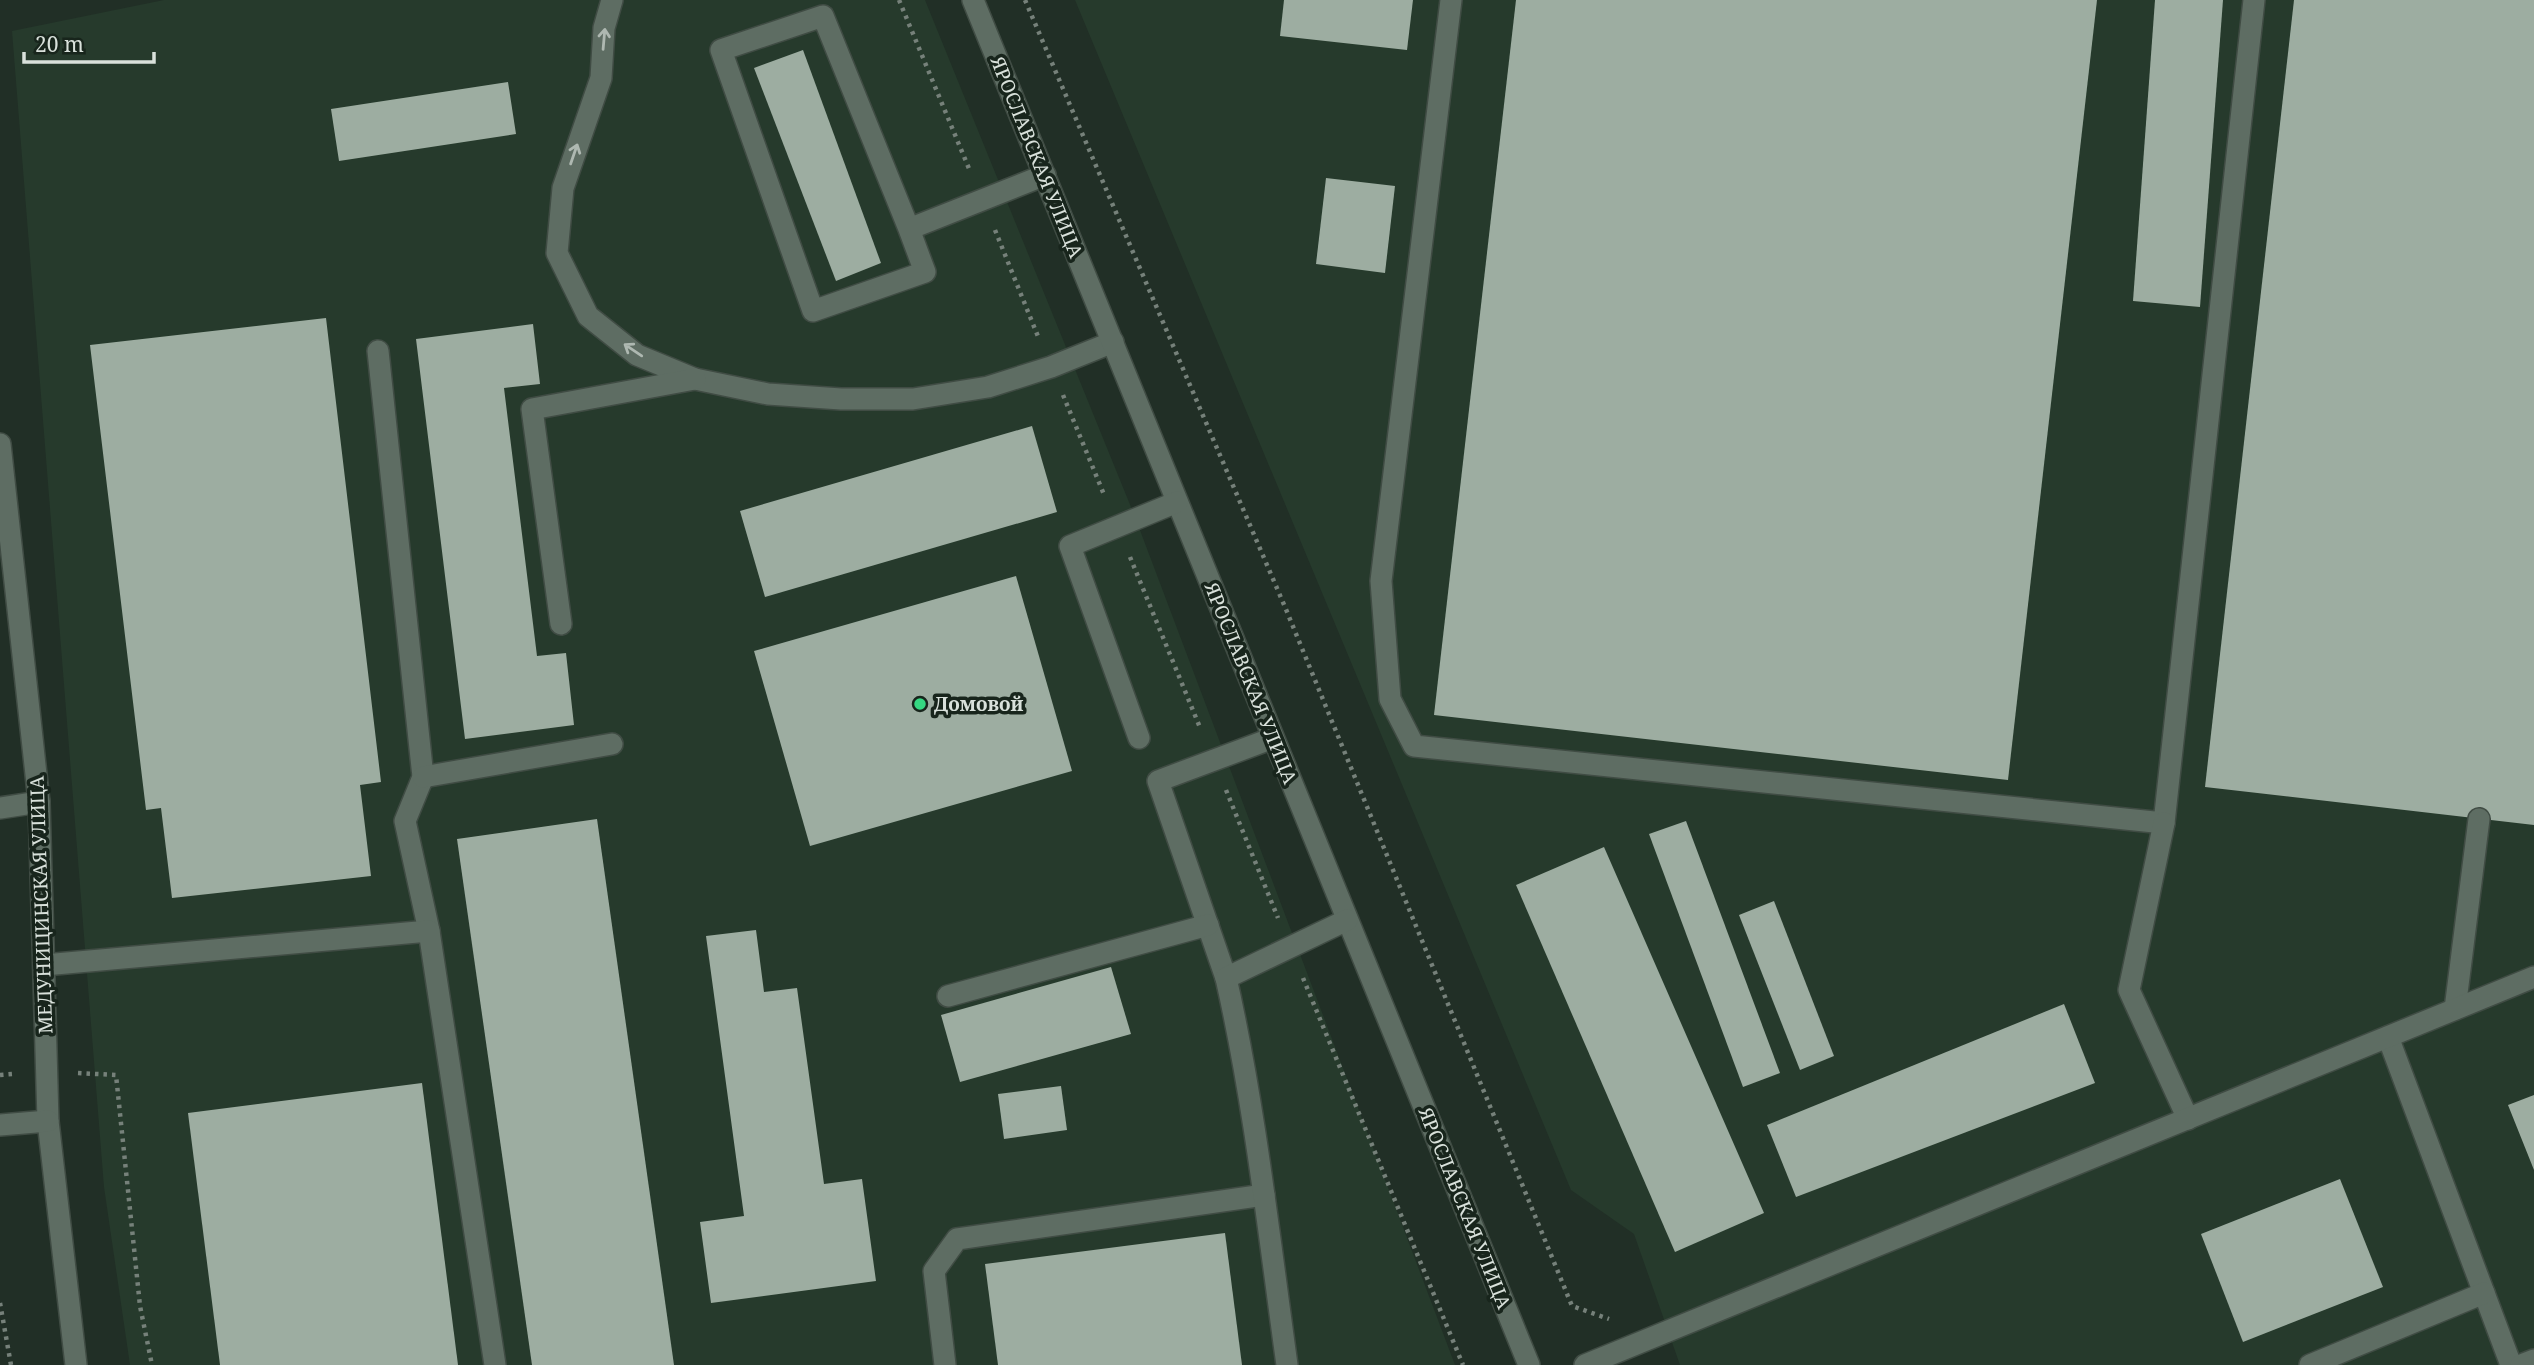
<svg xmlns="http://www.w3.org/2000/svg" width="2534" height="1365" font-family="'Noto Serif',serif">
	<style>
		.built { fill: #263a2c }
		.building { fill: #9dada1 }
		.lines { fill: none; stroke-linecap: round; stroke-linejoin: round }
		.minor-casing { stroke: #404c44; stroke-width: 24 }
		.path { stroke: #76817a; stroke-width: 4.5; stroke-dasharray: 3.5 5; stroke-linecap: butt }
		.minor { stroke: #5e6d63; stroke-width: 21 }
		.oneway { stroke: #aeb8b1 }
		.poi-dot { fill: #35d881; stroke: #18251c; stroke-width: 2.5 }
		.labels { text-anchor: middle; stroke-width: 7; stroke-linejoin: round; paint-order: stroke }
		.street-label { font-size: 19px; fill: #d9e1db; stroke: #18251c }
		.poi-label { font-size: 19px; font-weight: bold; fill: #d9e1db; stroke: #18251c; text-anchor: start }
	</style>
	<rect width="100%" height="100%" fill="#212f26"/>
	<g class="built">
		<polygon points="164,0 925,0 1135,517 1455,1365 130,1365 104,1187 12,31"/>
		<polygon points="1075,0 2534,0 2534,1365 1680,1365 1634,1234 1571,1190"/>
	</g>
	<g class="building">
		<polygon points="1284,0 1413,0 1407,50 1280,36"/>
		<polygon points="1516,0 2097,0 2008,780 1434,715"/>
		<polygon points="2155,0 2223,0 2200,307 2133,301"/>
		<polygon points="2294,0 2534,0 2534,825 2205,787"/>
		<polygon points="803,50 881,263 836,281 754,68"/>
		<polygon points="508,82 516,134 339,161 331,109"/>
		<polygon points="1326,178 1395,186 1385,273 1316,264"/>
		<polygon points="326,318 381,782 360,785 371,876 172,898 161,808 146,810 90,345"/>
		<polygon points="533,324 540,384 504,388 537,656 566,653 574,725 465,739 416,339"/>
		<polygon points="1032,426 1057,512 765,597 740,511"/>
		<polygon points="1016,576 1072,771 810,846 754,651"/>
		<polygon points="597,819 674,1365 532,1365 457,839"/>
		<polygon points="1686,821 1780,1073 1743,1087 1649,834"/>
		<polygon points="1604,847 1764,1213 1675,1252 1516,885"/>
		<polygon points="1774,901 1834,1056 1800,1070 1739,915"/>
		<polygon points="756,930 764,992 797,988 824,1184 862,1179 876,1281 711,1303 700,1222 744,1216 706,936"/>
		<polygon points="1111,967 1131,1034 960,1082 941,1015"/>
		<polygon points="2064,1004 2095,1083 1796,1197 1767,1125"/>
		<polygon points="422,1083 458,1365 220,1365 188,1113"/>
		<polygon points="1061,1086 1067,1130 1004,1139 998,1094"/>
		<polygon points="2534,1095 2534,1170 2508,1105"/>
		<polygon points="2340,1179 2383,1287 2243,1342 2201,1234"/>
		<polygon points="1225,1233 1242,1365 998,1365 985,1264"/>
	</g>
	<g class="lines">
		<g class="minor-casing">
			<g id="minor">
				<polyline points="612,0 604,28 601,78 563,188 557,253 588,316 637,355 695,379 768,394 841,399 913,399 988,387 1051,367 1113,342"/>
				<polyline points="973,0 1529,1365"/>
				<polyline points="1451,0 1381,581 1390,699 1414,746 2164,823 2254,0"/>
				<polyline points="909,229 823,16 721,50 813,311 925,272 909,229 1045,175"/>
				<polyline points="378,351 423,777 405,821 429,931"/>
				<polyline points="0,444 39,802 48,1121 76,1365"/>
				<polyline points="561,624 532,409 695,379"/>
				<polyline points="1139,738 1070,546 1177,502"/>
				<polyline points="423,777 612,744"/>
				<polyline points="0,808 39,802"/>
				<polyline points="2164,823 2129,990 2188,1119"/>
				<polyline points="44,965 429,931 495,1365"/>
				<polyline points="1226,978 1158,781 1273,738"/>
				<polyline points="948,996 1208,925"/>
				<polyline points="2455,1009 2479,819"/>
				<polyline points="2388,1037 2511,1365"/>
				<polyline points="0,1125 48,1121"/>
				<polyline points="945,1365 934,1271 957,1239 1264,1195"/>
				<path d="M1287 1365C1269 1236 1255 1106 1226 978L1347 920"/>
				<polyline points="1585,1365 2534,977"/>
				<polyline points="2310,1365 2484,1293"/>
				<polyline points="2521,1365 2534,1360"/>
			</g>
		</g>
		<g class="path">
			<polyline points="899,0 970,171"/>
			<polyline points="1025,0 1285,607 1572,1306 1609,1319"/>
			<polyline points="995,230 1039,339"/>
			<polyline points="1063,395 1105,497"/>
			<polyline points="1130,557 1201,730"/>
			<polyline points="1226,790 1278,918"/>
			<polyline points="1303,978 1463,1365"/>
			<polyline points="78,1073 116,1075 140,1306 152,1365"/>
			<polyline points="0,1075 13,1074"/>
			<polyline points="0,1303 11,1365"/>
		</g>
		<use href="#minor" class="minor"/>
	</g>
	<defs><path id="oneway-shaft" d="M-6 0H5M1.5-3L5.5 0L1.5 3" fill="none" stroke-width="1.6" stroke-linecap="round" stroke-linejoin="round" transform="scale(1.75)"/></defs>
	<g class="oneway">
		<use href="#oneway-shaft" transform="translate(604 39) rotate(-85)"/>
		<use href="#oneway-shaft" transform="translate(574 154) rotate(-71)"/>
		<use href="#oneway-shaft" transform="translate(633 350) rotate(-146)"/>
	</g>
	<circle class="poi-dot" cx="920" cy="704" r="7"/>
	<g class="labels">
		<g class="street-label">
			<text transform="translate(1037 157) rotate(68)" y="7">ЯРОСЛАВСКАЯ УЛИЦА</text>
			<text transform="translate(1251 683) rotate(68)" y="7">ЯРОСЛАВСКАЯ УЛИЦА</text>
			<text transform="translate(41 905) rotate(-92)" y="7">МЕДУНИЦИНСКАЯ УЛИЦА</text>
			<text transform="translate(1465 1208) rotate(68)" y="7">ЯРОСЛАВСКАЯ УЛИЦА</text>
		</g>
		<g class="poi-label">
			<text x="934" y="711">Домовой</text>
		</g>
	</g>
	<path d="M24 52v10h130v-10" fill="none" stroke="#d9e1db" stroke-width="3.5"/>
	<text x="35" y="52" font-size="21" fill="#d9e1db" stroke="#18251c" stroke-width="5" paint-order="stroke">20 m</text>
</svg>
